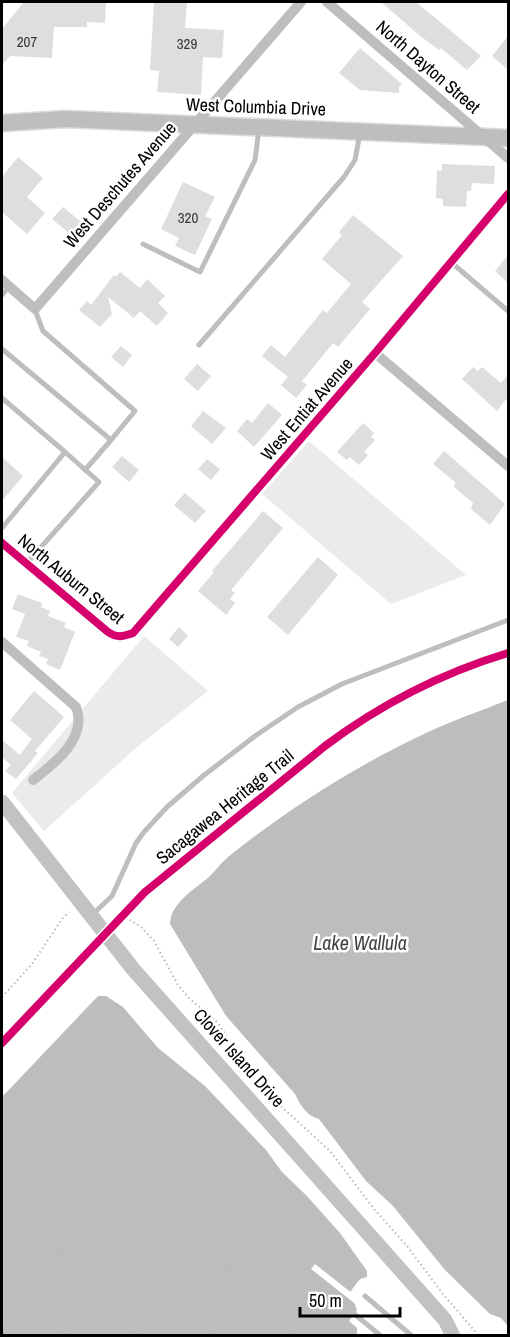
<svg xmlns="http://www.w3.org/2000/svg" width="510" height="1337" font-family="'Archivo Narrow',sans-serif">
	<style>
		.green { fill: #ebebeb }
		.water { fill: #bdbdbd }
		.pier { fill: #fff }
		.building { fill: #dedede }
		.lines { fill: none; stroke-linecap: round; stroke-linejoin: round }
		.primary-casing { stroke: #dbdbdb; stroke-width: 19 }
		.path { stroke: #b9b9b9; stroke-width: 2; stroke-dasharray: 1.5 3; stroke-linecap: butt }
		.lane { stroke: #bebebe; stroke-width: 5 }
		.street { stroke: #bebebe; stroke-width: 10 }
		.secondary { stroke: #c2c2c2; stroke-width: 15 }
		.primary { stroke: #bebebe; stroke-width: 16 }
		.cycleway-casing { stroke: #fff; stroke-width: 11 }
		.cycleway { stroke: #d6006c; stroke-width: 8 }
		.labels { text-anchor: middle; stroke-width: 5; stroke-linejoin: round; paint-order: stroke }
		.number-label { font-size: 15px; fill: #383838 }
		.street-label { font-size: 18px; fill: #000; stroke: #fff }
		.water-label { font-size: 20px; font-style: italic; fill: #424242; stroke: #fff }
	</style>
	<rect width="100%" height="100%" fill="#fff"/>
	<g class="green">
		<polygon points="309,441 466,575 391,604 262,494"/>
		<polygon points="144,636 208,691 137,747 44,831 12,793"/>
	</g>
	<g class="water">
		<path d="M508 700V1326L501 1318 490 1314 445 1270 393 1206 366 1181 319 1119C307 1116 300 1105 295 1094L226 1016 170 924C171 902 194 890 209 877 215 871 221 863 228 857 288 809 354 767 424 734 451 721 480 711 508 700Z"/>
		<polygon points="98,996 106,996 123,1007 158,1048 205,1086 266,1150 282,1172 306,1195 340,1233 367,1271 367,1277 360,1279 350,1292 357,1310 349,1321 357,1328 357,1335 2,1335 2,1097"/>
	</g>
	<polygon class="pier" points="315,1264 353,1294 358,1306 311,1269"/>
	<g class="building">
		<polygon points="24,2 106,2 105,23 87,22 87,27 54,27 52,58 10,56 2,65 2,29"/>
		<polygon points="154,2 187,2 185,28 224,30 222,58 203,57 201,95 157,92 159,71 150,70"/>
		<polygon points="381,2 416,2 481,56 467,70 441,48 439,50 419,35"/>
		<polygon points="508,36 508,70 492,56"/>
		<polygon points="360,48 402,84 399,87 399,93 360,90 339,73"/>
		<polygon points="18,157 43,178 27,197 45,213 27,234 2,212 2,177"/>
		<polygon points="442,164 495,166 494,184 472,183 471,191 467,191 466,207 443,206 443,199 436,198 437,170 442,171"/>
		<polygon points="183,182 215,197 205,216 212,219 195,255 175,246 179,238 161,229"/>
		<polygon points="63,207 81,222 70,234 52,219"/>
		<polygon points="353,215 403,256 362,302 370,309 338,347 333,343 302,381 307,385 296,398 281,385 288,377 262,356 271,345 285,357 323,310 327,313 351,284 322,259 342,235 339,232"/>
		<polygon points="508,255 508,283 495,271"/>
		<polygon points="120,272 140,288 147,279 165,296 158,303 168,313 157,326 140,311 134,318 108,297 112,314 100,327 79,310 87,301 91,305 114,275 116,277"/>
		<polygon points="121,346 132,355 123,367 111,357"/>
		<polygon points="197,364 211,376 198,391 184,379"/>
		<polygon points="473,367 478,371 482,367 501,383 508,375 508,397 497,411 462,379"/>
		<polygon points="268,403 282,415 254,447 237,431 247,419 252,423"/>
		<polygon points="203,411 226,428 212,444 191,426"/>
		<polygon points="363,423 374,433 371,437 375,440 364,452 368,455 359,465 350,457 347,460 337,452"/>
		<polygon points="444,451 505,504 490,525 471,509 473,503 454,487 455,482 433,464"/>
		<polygon points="122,456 139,470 129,482 112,467"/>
		<polygon points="2,457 23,476 2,501"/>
		<polygon points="207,459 220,469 211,480 198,469"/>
		<polygon points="185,493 206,511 195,523 174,505"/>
		<polygon points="263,511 283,528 231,590 235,593 230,599 235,603 226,615 198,591 214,572 212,571"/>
		<polygon points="318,557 338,575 288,635 267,617"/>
		<polygon points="18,594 42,603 41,607 50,611 48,616 66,623 64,627 75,632 60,670 46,664 48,659 39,656 41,652 27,646 29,641 16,637 25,614 12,609"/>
		<polygon points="179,627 188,636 178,647 169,639"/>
		<polygon points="34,691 64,717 35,751 38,753 16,779 5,771 11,765 2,757 2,740 20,755 32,739 10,720"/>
	</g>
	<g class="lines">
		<g class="primary-casing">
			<polyline id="primary" points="2,123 66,119 508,138"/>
		</g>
		<g class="path">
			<polyline points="122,915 141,927 154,941 178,985 189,998 218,1023 261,1088 330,1151 374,1209 407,1246 443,1294 479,1336"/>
			<polyline points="2,997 32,964 62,919 69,912"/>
			<polyline points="106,1141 293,1336"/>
			<polyline points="68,1184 214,1336"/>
			<polyline points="29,1219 139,1336"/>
			<polyline points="2,1269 67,1336"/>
		</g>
		<g class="lane">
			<polyline points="143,244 200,272 255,160 259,129"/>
			<polyline points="452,263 508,311"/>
			<polyline points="2,295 9,286"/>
			<polyline points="35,310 43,331 135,411 111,440"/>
			<polyline points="199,345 344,177 355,160 360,133"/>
			<polyline points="2,349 111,440 85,470"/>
			<polyline points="2,398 65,452 2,528"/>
			<polyline points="26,564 99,482 65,452"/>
			<polyline points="93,914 112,896 136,843 144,832 167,807 203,776 255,736 298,707 342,684 508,620"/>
			<polyline points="365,1296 412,1336"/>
			<polyline points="352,1312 381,1336"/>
		</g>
		<g class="street">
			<polyline points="327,2 508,158"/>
			<polyline points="2,280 35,309 301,2"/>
			<polyline points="375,353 508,466"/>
			<path d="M2 543 108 632C117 638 122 637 133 633L375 353 508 194"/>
			<path d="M2 642 76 707C88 738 54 764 33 780"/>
		</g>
		<polyline class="secondary" points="2,802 133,969 445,1320 453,1336"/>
		<use href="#primary" class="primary"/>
		<g class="cycleway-casing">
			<g id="cycleway">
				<path d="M2 543 108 632C117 638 122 637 133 633L375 353 508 194"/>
				<path d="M2 1043 145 892 325 746C381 704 442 673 508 653"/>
			</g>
		</g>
		<use href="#cycleway" class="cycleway"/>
	</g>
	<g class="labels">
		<g class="number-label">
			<text x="27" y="47">207</text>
			<text x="187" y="49">329</text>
			<text x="188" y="223">320</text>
		</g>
		<g class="street-label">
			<text transform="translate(428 67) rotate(41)" y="6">North Dayton Street</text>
			<text transform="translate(256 107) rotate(2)" y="6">West Columbia Drive</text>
			<text transform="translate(120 185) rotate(-49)" y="6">West Deschutes Avenue</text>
			<text transform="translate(307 409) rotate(-49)" y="6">West Entiat Avenue</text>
			<text transform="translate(71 579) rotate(39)" y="6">North Auburn Street</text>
			<text transform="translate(225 807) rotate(-39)" y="6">Sacagawea Heritage Trail</text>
			<text transform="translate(239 1058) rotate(48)" y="6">Clover Island Drive</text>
		</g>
		<g class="water-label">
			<text x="360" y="950">Lake Wallula</text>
		</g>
	</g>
	<rect width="510" height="1337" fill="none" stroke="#000000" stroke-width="6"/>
	<path d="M300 1307v9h100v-9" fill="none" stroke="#000000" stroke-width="3"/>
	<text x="309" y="1307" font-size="18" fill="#000000" stroke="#ffffff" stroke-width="4.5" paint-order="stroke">50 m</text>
</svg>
